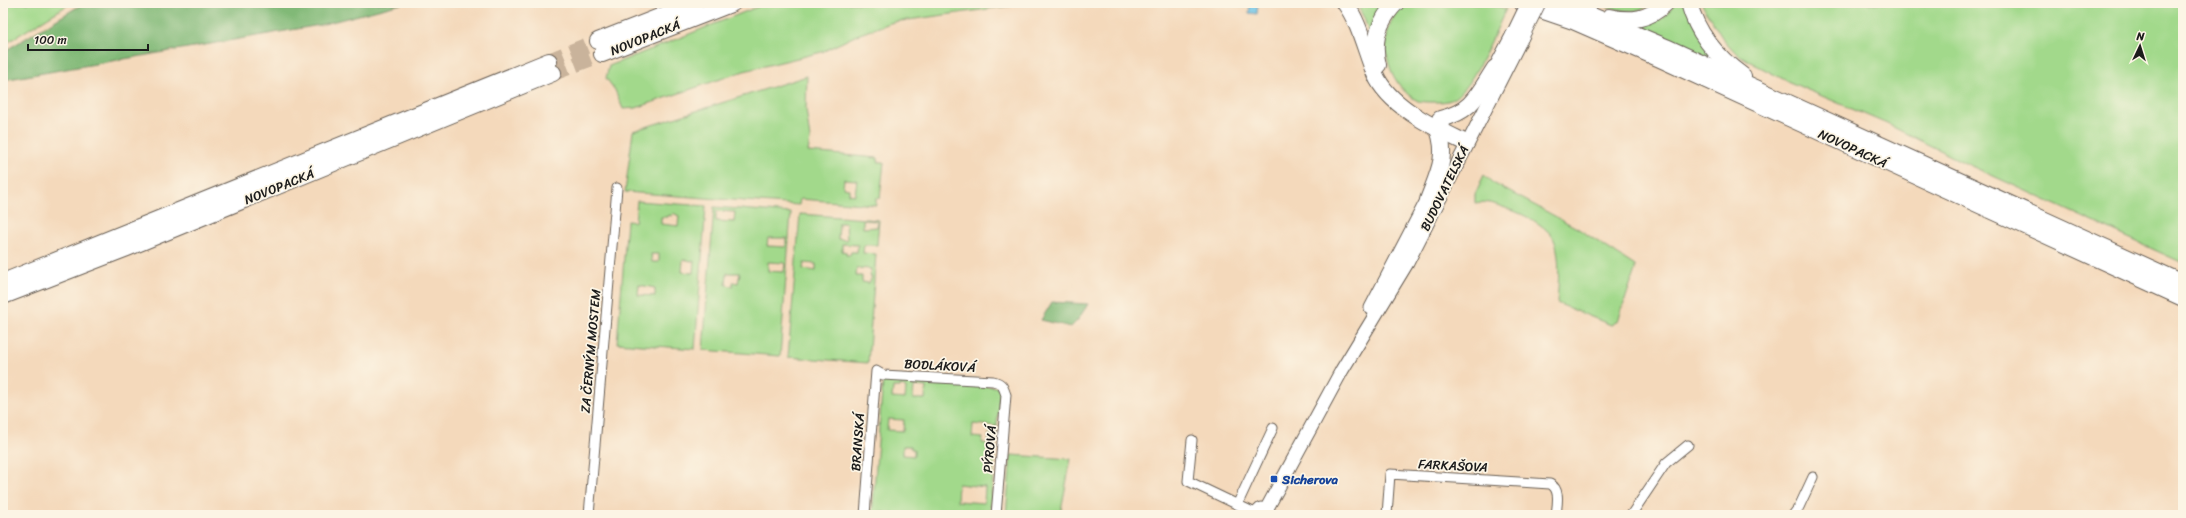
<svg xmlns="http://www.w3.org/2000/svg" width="2186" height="518" font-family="Sriracha,sans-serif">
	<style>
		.green { fill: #a2d98b; stroke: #5f7a54; fill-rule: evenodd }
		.forest { fill: #81b977; stroke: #4e6a4a }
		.water { fill: #69c2e7; stroke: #426f82 }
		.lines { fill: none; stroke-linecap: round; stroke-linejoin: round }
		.highway-tunnel { stroke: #c9b39b; stroke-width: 16; stroke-dasharray: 16 8; stroke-linecap: butt }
		.street-casing { stroke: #685e54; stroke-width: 11 }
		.secondary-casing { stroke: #685e54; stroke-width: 15 }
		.highway-casing { stroke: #685e54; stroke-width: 18 }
		.street { stroke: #fff; stroke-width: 9 }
		.secondary { stroke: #fff; stroke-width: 13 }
		.highway { stroke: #fff; stroke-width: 16 }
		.secondary-bridge-casing { stroke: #685e54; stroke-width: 15; stroke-linecap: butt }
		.secondary-bridge { stroke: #fff; stroke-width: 13 }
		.transit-dot { fill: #1a4fb4; stroke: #fcf5e5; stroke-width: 1.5 }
		.labels { text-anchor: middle; stroke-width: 3.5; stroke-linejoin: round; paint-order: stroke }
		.street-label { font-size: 13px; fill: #1c1c1c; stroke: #fcf5e5 }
		.transit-label { font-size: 13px; font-weight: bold; fill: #164399; stroke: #fcf5e5; text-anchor: start }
	</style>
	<rect width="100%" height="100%" fill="#fcf5e5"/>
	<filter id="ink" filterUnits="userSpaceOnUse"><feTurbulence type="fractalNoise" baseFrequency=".025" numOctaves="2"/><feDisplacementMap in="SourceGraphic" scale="8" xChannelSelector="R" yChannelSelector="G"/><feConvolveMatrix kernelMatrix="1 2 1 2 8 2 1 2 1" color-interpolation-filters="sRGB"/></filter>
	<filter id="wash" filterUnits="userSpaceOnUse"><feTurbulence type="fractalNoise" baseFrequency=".012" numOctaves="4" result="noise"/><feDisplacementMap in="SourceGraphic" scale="16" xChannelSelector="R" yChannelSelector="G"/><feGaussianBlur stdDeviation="0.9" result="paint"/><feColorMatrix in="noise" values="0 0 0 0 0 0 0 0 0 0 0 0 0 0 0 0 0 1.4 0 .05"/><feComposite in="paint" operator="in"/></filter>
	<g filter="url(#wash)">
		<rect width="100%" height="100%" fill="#f4d9bb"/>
		<g class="green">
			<polygon points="3,3 71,3 3,45"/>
			<polygon points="767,3 1017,3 1010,6 893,22 857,35 822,52 744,71 636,108 623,109 615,90 606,78 609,66"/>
			<polygon points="1356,3 1385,3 1370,37 1364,18"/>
			<path d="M1406 3H1487L1506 9C1495 32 1473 89 1451 100 1446 102 1439 102 1433 102 1429 102 1422 102 1418 101 1383 83 1374 27 1406 3Z"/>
			<path d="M1598 3H1654C1636 16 1618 11 1598 3Z"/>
			<polygon points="1676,3 1684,3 1715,60 1640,26 1662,19"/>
			<polygon points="1701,3 2183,3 2183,263 1967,164 1887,124 1787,81 1754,64 1736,53 1723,39"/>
			<path d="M807 76 806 109 810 139 808 152 878 158V162H884L880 198H876V205L800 199 799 205 625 192 633 131ZM844 179 857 180 855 195 849 194V189L843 188Z"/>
			<path d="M1484 175 1493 183 1577 228 1635 266V270L1618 321 1611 325 1557 303C1558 287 1562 251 1552 236 1543 224 1525 215 1511 210 1499 206 1488 200 1475 203V194Z"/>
			<path d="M637 201 706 206 695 349 617 343 627 221 635 222ZM673 213 679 216 678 226 661 224V217H668L669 215 672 216ZM651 254H659V262H652ZM683 260 694 261 693 273 682 272ZM639 285 655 288V296L638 295Z"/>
			<path d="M714 207 791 213 780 356 703 350ZM716 211 735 212 734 222 716 221ZM768 238H786V247L767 246ZM768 262 785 263 784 272 768 271ZM727 273H740L738 283 733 282V286L726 285Z"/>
			<path d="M800 214 879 220 877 245H864L863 253 876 254 868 363 788 357ZM863 220 878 221 877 227 863 228ZM839 223H846L847 240 838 239ZM842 244 858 245 857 252H851L850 255H846V252L842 251ZM804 263 816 264V271L803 269ZM857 268 871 269 870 276 872 277 869 283 862 282V276H856Z"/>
			<path d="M883 380 1000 387 990 515H892V513L879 512V515H872ZM900 385 906 388 905 399 892 398 893 387H900ZM914 386 926 387 925 399H913ZM888 419 904 420 903 431 887 430ZM973 424 996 426V434H989V444L982 443 983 438 972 437ZM903 446H911V449H914V456L903 455ZM958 484 985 487 984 503 957 501Z"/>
			<polygon points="1011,455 1071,459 1060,515 1006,515"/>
		</g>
		<g class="forest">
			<polygon points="84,3 405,3 320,25 3,80 3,52"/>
			<polygon points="1052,302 1088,304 1077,321 1071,327 1041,320"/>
		</g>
		<polygon class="water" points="1250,3 1258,3 1257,14 1249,13"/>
	</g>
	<g filter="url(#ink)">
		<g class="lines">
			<g class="highway-tunnel">
				<polyline points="549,61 598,41"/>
				<polyline points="553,73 602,54"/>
			</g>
			<g class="street-casing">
				<g id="street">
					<polyline points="1192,440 1188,481 1255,513"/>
					<polyline points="1238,503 1273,428"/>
					<polyline points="589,515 617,188"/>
					<path d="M865 515 876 371 883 375 993 381C1002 383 1003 386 1006 395L996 515"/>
					<path d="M1387 515 1390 474 1550 484C1561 489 1557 505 1556 515"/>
					<polyline points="1631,515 1666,463 1688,445"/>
					<polyline points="1793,515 1799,507 1813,477"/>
				</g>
			</g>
			<g class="secondary-casing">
				<g id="secondary">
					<polyline points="1491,76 1513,34"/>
					<polyline points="1371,308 1432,191"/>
					<polyline points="1266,510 1342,370 1407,263 1522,37"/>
					<polyline points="1255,515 1261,509 1266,510 1270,515"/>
				</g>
			</g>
			<g class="highway-casing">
				<g id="highway">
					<path d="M1345 3C1360 24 1365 50 1375 74 1389 107 1436 128 1466 143"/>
					<polyline points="1562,3 1666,47 2183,283"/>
					<path d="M1689 3C1697 34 1718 58 1743 76"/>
					<polyline points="1523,4 1573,21 1660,59 2183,298"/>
					<path d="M1609 17C1631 22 1649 20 1666 3"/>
					<polyline points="598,41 695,3"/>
					<polyline points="602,54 733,3"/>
					<path d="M1378 65C1372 42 1379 20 1396 3"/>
					<path d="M1440 119C1472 112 1478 94 1495 68"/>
					<path d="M1428 200C1438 173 1448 157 1438 129"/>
					<polyline points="3,282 549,61"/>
					<polyline points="3,296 127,248 553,73"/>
				</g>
			</g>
			<use href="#street" class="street"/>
			<use href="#secondary" class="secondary"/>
			<use href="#highway" class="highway"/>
			<g class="secondary-bridge-casing">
				<g id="secondary-bridge">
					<polyline points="1513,34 1528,3"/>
					<polyline points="1522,37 1539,3"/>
				</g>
			</g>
			<use href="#secondary-bridge" class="secondary-bridge"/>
		</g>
	</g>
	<rect class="transit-dot" x="1270" y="475" width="8" height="8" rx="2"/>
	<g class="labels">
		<g class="street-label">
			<text transform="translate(645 37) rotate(-22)" y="5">NOVOPACKÁ</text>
			<text transform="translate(1853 148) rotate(25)" y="5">NOVOPACKÁ</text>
			<text transform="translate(279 186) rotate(-22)" y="5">NOVOPACKÁ</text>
			<text transform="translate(1444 188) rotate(-64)" y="5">BUDOVATELSKÁ</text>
			<text transform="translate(590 351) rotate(-85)" y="5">ZA ČERNÝM MOSTEM</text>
			<text transform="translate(940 365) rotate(3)" y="5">BODLÁKOVÁ</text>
			<text transform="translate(857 442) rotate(-86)" y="5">BRANSKÁ</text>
			<text transform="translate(989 449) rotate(-85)" y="5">PÝROVÁ</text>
			<text transform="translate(1453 465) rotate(3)" y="5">FARKAŠOVA</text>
		</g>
		<g class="transit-label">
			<text x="1282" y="484">Sicherova</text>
		</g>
	</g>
	<rect width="2186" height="518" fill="none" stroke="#fcf5e5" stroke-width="16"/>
	<g transform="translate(2140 46) rotate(4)" stroke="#fcf5e5" stroke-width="3" paint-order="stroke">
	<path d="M0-3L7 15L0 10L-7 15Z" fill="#1c1c1c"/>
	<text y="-6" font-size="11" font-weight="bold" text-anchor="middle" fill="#1c1c1c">N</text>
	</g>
	<path d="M28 44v6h120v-6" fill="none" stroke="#1c1c1c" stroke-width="2"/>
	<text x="34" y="44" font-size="12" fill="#1c1c1c" stroke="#fcf5e5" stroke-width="3" paint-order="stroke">100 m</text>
</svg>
